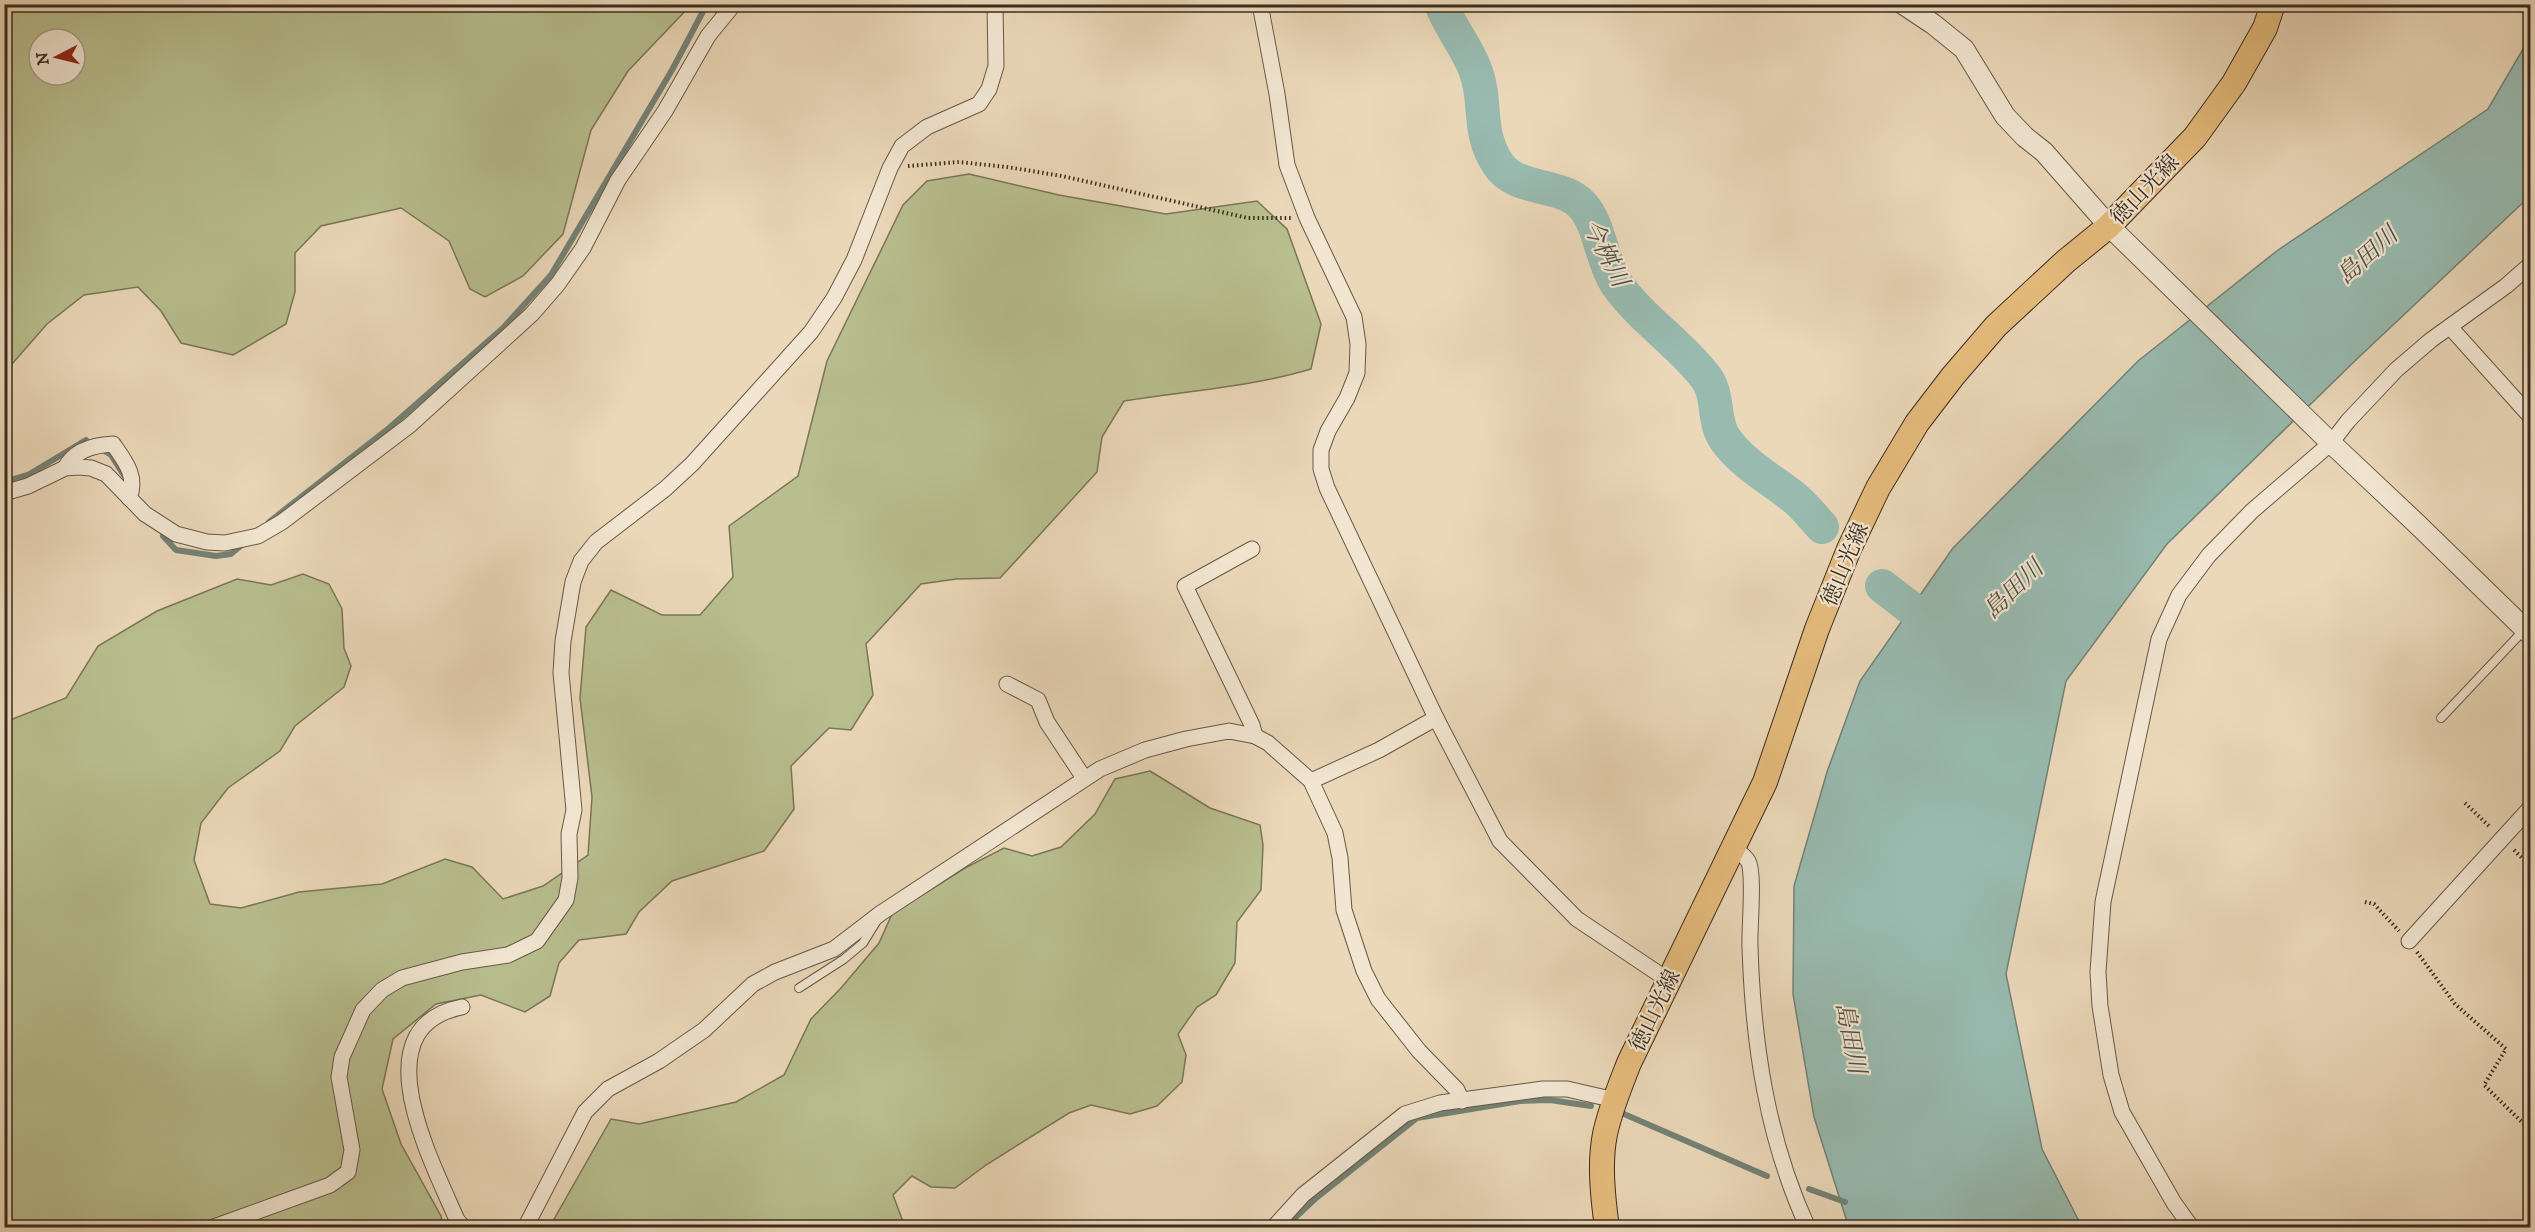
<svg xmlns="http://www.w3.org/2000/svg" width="2535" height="1232" font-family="'IM FELL DW Pica','Noto Serif JP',serif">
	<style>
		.green { fill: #b8be8e; stroke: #7a7657; stroke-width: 1.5; fill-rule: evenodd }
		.water { fill: #98baaf; stroke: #738276; stroke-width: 1.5 }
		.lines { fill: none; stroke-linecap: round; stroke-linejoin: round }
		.stream { stroke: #738276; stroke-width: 6 }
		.river { stroke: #98baaf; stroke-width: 34 }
		.service-casing { stroke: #675846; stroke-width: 10 }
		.minor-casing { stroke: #675846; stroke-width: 17 }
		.tertiary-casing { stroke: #675846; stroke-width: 22 }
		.primary-casing { stroke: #3b2d20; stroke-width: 26 }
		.path { stroke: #3b2d20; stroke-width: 4; stroke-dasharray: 1.5 3; stroke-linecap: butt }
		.service { stroke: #f2e6d2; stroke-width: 8 }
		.minor { stroke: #f2e6d2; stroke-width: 15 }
		.tertiary { stroke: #f2e6d2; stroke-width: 20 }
		.primary { stroke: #e6bc7c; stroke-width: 24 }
		.labels { text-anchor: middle; stroke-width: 4.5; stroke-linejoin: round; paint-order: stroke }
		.street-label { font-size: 22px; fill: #3b2d20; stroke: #f2e6d2 }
		.water-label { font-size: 24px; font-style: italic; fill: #525044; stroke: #f2e6d2 }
	</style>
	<rect width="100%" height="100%" fill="#ebd8b9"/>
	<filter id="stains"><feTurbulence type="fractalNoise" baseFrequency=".00333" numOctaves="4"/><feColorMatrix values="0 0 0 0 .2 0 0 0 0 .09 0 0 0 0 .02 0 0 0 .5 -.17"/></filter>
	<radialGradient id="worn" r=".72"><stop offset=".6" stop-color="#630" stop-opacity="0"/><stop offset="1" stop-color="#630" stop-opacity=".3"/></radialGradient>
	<g class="green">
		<path d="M5 4H691V5L628 71 591 130 563 234 523 276 485 297 470 289 449 241 401 208 321 226 295 253V292L286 324 233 355 181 343 161 311 138 287 84 295 47 324 5 372ZM39 39H75V75H39Z"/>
		<path d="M969 174 1059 195 1166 214 1257 201 1287 229 1321 324 1311 369C1251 387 1186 391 1124 401L1102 437 1097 472 1000 578 956 579 921 584 866 644 873 695 851 730 829 728 791 766 794 809 764 851 672 881 639 912 626 934 579 940 559 963 550 996 525 1012 481 995 436 1004 393 1039 382 1089 401 1144 441 1216 443 1227 5 1228V722L66 698 98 646 157 611 237 579 271 585 303 574 329 584 342 609 344 648 351 666 344 687 295 726 280 751 228 788 201 823 194 860 210 904 241 908 299 892 382 884 445 859 472 867 503 899 543 886 588 855 592 797 580 698 586 627 611 590 662 615H700L733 577 729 526 798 476 827 361 903 205 927 181Z"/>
		<polygon points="1150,771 1210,808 1260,825 1263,845 1261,890 1237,922 1235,963 1216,995 1197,1007 1178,1034 1186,1055 1182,1082 1157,1106 1130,1114 1091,1105 1069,1113 986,1165 955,1188 931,1187 912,1176 893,1195 905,1227 549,1228 611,1119 639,1124 736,1102 784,1075 811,1019 841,988 879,943 892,914 965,868 1004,848 1032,856 1061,847 1095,814 1115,779"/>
	</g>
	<polygon class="water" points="2530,37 2530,196 2359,357 2167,544 2066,681 2006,974 2042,1149 2082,1227 1849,1228 1814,1117 1793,994 1794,886 1827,772 1860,681 1953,548 2138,361 2278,250 2488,109"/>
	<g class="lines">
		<g class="stream">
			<polyline points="102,449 111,455 125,477"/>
			<polyline points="4,482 28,475 86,440"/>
			<polyline points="269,522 389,428 503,328 551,275 672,70 707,4"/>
			<polyline points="163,536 176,550 216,556 231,554 243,544"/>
			<polyline points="1624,1114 1767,1176"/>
			<polyline points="1809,1189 1845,1202"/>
			<polyline points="1284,1228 1315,1199 1417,1118 1520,1101 1550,1100 1591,1106"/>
		</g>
		<g class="river">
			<path d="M1441 4C1450 27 1466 46 1475 69 1488 102 1476 131 1498 164 1516 192 1561 182 1582 205 1600 224 1601 260 1616 283 1640 318 1678 342 1704 375 1720 393 1712 421 1725 439 1743 465 1773 480 1797 500 1806 508 1814 518 1822 527"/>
			<polyline points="1882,586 1947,636"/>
		</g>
		<g class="service-casing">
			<g id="service">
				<polyline points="2441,718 2524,630"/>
				<polyline points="799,988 844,959 863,943 876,922"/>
			</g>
		</g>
		<g class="minor-casing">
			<g id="minor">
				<polyline points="1260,4 1277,94 1287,165 1307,218 1354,317 1358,344 1357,373 1347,398 1328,431 1321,450 1321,469 1327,488 1436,718 1500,841 1577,919 1668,980"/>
				<polyline points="2450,327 2530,416"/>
				<path d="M65 468C74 450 94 445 113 444 125 461 138 477 129 498"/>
				<polyline points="4,493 28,486 65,468 78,467 91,468 106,474 145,514 176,534 207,542 225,543 258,536 282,522 410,425 532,314 558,284 583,248 618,180 665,111 708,36 734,4"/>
				<polyline points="1252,549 1185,586 1252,725 1255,736"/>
				<polyline points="1007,684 1038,700 1047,722 1084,778"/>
				<polyline points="1311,781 1379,750 1436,718"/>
				<path d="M1735 848C1738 852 1745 856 1748 861 1755 873 1749 929 1750 947 1753 1044 1767 1139 1808 1228"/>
				<polyline points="2409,941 2530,808"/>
				<path d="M462 1007C359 1027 433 1163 457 1220L464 1228"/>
				<polyline points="211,1228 330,1185 348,1172 352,1150 339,1077 342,1057 363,1010 382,990 402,978 462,962 508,955 537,941 566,900 570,878 569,834 574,810 561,673 563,641 573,582 581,561 596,542 665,489 692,464 811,332 834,298 854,260 890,168 902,146 927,127 979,104 989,89 996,66 995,4"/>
				<polyline points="525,1228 585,1112 608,1089 659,1061 704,1030 753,984 775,972 834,949 881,913 1100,769 1145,750 1186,739 1229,731 1255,736 1268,743 1311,781 1335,833 1340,858 1344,910 1364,971 1378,999 1419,1051 1457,1090 1462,1101"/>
				<polyline points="1273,1228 1303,1195 1405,1114 1440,1103 1543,1089 1567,1089 1615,1100"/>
				<polyline points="2192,1228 2174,1203 2122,1112 2111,1075 2100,1006 2098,972 2103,902 2159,639 2179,595 2209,555 2252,511 2331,443 2348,421 2396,370 2431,340 2506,286 2530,265"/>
			</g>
		</g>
		<g class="tertiary-casing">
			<polyline id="tertiary" points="1903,4 1933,24 1964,49 2005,116 2025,137 2044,152 2109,226 2331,443 2416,523 2530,634"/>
		</g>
		<g class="primary-casing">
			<path id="primary" d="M1607 1228C1603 1198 1599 1164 1605 1134 1610 1110 1620 1086 1629 1063L1765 782 1817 629 1849 549 1878 488 1917 423 1953 376 1996 326 2066 261 2109 226 2195 137 2234 83 2265 28 2273 4"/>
		</g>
		<g class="path">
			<polyline points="908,166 959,162 1007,167 1062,176 1248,218 1291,218"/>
			<polyline points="2465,803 2491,828"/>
			<polyline points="2514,850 2530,866"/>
			<polyline points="2365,902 2374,904 2399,931"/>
			<polyline points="2417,952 2455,1004 2506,1049 2484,1085 2530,1130"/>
		</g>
		<use href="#service" class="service"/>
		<use href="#minor" class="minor"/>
		<use href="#tertiary" class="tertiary"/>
		<use href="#primary" class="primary"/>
	</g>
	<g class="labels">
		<g class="street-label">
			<text transform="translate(2144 189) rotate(-46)" y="8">徳山光線</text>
			<text transform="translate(1844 564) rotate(-67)" y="8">徳山光線</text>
			<text transform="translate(1654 1010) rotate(-64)" y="8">徳山光線</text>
		</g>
		<g class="water-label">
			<text transform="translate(1606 253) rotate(63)" y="8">今桝川</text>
			<text transform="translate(2367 255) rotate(-42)" y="8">島田川</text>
			<text transform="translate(2013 589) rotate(-44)" y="8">島田川</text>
			<text transform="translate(1851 1038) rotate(79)" y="8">島田川</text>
		</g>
	</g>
	<rect width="2535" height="1232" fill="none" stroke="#ebd8b9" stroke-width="24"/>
	<rect x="6" y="6" width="2523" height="1220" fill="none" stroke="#3b2d20" stroke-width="3"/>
	<rect x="12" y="12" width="2511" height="1208" fill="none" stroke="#3b2d20" stroke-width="1.5"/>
	<g transform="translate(57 57) rotate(263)"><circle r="28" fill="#f2e6d2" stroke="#a99c8b" stroke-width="1.5"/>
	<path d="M0-4.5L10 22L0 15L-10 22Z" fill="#8f2418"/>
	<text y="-9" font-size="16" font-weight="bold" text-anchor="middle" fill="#3b2d20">N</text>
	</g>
	<rect width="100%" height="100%" filter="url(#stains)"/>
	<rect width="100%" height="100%" fill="url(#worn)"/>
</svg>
